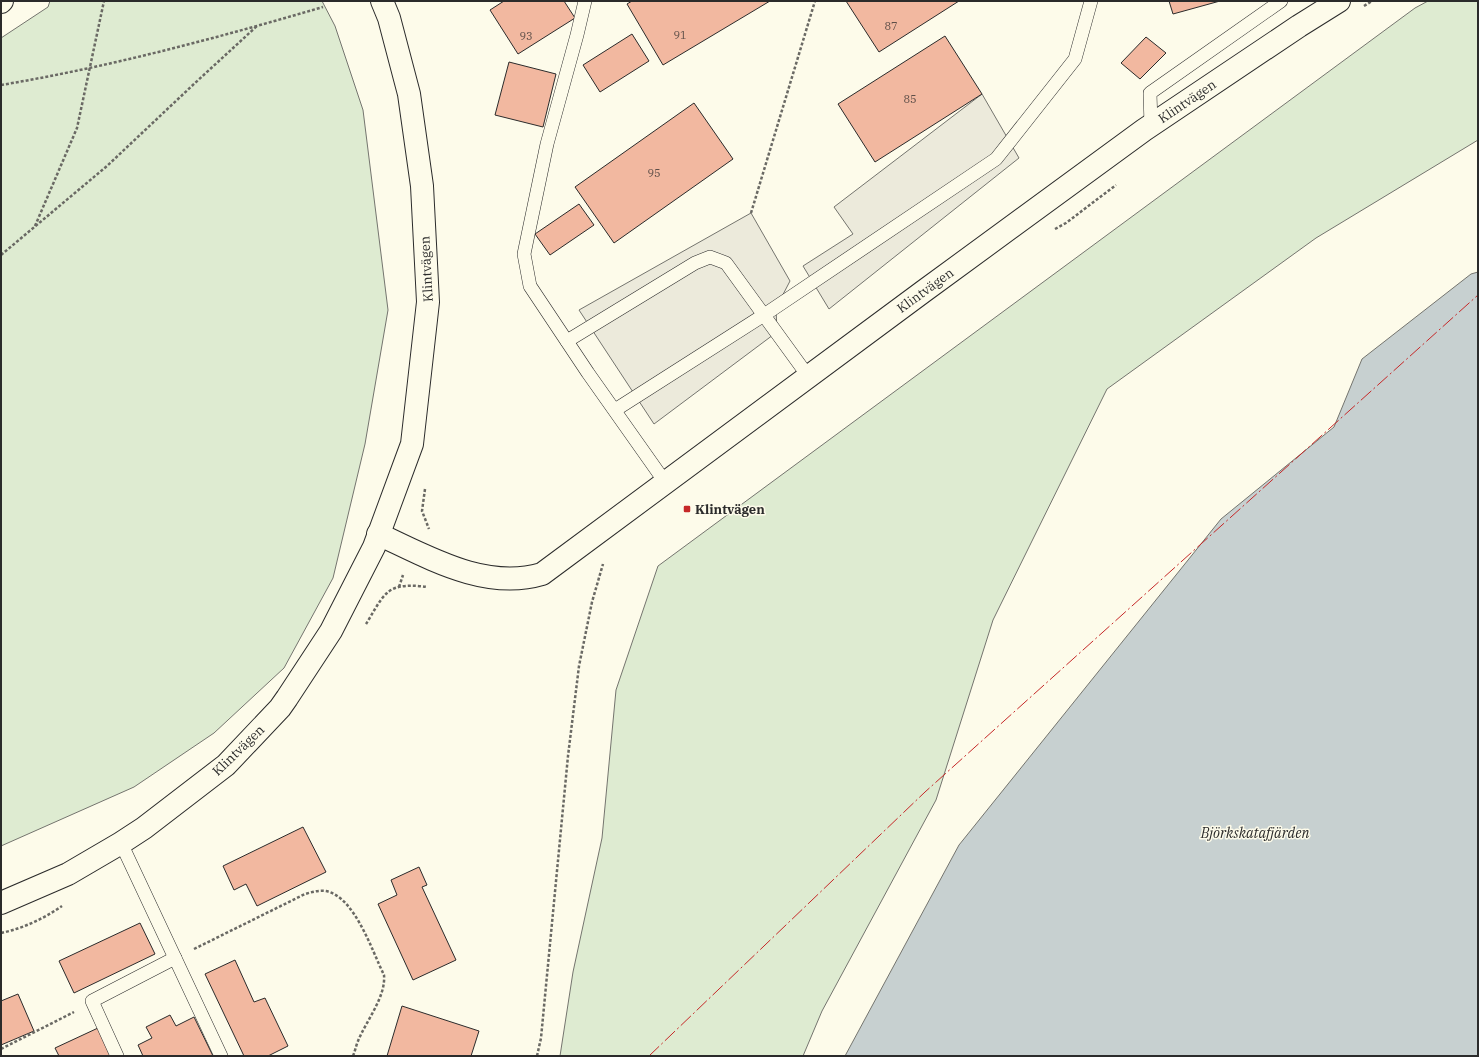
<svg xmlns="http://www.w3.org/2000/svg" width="1479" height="1057" font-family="'IBM Plex Serif',serif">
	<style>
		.green { fill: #deebd1; stroke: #74746e }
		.parking { fill: #eceadb; stroke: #74746e }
		.water { fill: #c7d0d0; stroke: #74746e }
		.building { fill: #f2b8a0; stroke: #2b2b2b }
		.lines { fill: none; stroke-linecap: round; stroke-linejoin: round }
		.lane-casing { stroke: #2b2b2b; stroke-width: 14 }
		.street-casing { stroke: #2b2b2b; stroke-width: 24 }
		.secondary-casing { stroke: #2b2b2b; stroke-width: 24 }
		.path { stroke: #6a6964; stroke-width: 2.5; stroke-dasharray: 3 2; stroke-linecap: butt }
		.lane { stroke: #fdfbea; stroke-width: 13 }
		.street { stroke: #fdfbea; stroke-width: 22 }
		.secondary { stroke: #fdfbea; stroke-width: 22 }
		.power { stroke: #c62828; stroke-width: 1; stroke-dasharray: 14 3 2 3; stroke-linecap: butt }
		.poi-dot { fill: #c62828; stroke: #fdfbea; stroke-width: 1.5 }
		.labels { text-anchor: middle; stroke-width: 3; stroke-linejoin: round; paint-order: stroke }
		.number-label { font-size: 11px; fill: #5d4e48 }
		.street-label { font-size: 13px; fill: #2b2b2b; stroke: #fdfbea }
		.poi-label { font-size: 13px; font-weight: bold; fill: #2b2b2b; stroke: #fdfbea; text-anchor: start }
		.water-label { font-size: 14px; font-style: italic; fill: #2b2b2b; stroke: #fdfbea }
	</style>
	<rect width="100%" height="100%" fill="#fdfbea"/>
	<g class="green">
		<polygon points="50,1 322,1 335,26 363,110 388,310 365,444 333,578 284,668 214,733 134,787 1,846 1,38 48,7"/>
		<polygon points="1428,1 1478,1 1478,140 1316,238 1107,389 993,620 936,800 822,1011 803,1056 560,1056 573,972 602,838 616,690 658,566 1415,8"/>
	</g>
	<g class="parking">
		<polygon points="982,94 1019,158 829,309 803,266 853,234 834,207"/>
		<polygon points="751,213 790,281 776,308 777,332 654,424 579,310"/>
	</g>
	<polygon class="water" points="1478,272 1478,1056 845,1056 959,845 1221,519 1334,427 1362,359 1471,274"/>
	<g class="building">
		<polygon points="504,1 564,1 575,18 518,54 490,10"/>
		<polygon points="632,1 770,1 663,65 627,4"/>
		<polygon points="846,1 959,1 879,52"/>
		<polygon points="1169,1 1220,1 1173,14"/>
		<polygon points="632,34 649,61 600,92 583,65"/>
		<polygon points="945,36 982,94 875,162 838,104"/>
		<polygon points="1146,37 1166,53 1140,79 1121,63"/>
		<polygon points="509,62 556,74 543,127 495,115"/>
		<polygon points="694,103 733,159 614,243 575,187"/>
		<polygon points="579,204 594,225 550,255 535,234"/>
		<polygon points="303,827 326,872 257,906 246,884 234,890 223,866"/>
		<polygon points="419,867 427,885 422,887 456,960 413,980 378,904 397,895 391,880"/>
		<polygon points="140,923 155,954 74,993 59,961"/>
		<polygon points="235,960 254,1002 265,998 288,1046 268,1056 244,1056 205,974"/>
		<polygon points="18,994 34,1031 1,1045 1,1001"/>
		<polygon points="402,1006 479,1031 471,1056 387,1056"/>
		<polygon points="170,1015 176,1026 194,1017 213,1056 143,1056 138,1045 152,1038 146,1027"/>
		<polygon points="98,1028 111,1056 59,1056 55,1048"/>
	</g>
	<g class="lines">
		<g class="lane-casing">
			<g id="lane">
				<polyline points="585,1 577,35 547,144 524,254 530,286 588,373 665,482"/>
				<polyline points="1151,125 1150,93 1281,1"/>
				<polyline points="567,341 695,263 710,257 726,263 808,376"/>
				<polyline points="615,410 764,315 996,159 1075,59 1091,1"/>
				<polyline points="121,843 221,1056"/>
				<polyline points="117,1056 92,1001 175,958"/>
			</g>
		</g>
		<g class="street-casing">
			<g id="street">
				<polyline points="1,2 2,1"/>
				<path d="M378 534C428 557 485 591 542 574L924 291 1144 130 1299 26 1339 1"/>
			</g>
		</g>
		<g class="secondary-casing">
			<polyline id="secondary" points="1,903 68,874 121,843 144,828 226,765 280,708 287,698 331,631 374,547 412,444 428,302 422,186 409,94 389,18 382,1"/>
		</g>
		<g class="path">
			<polyline points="1364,6 1372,1"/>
			<path d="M1 85C109 67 217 38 323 7"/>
			<polyline points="751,213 815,1"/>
			<polyline points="35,226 77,128 104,1"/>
			<polyline points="1055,229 1066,223 1116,185"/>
			<polyline points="1,255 107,166 195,83 257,26"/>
			<polyline points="425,489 422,511 429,529"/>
			<polyline points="399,587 403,575"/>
			<path d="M366 624C372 615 379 600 387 593 396 584 415 585 427 587"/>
			<path d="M1 933C24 928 43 919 62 906"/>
			<path d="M194 949 305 894C312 892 319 890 326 891 355 897 372 951 384 975 386 997 366 1021 358 1041 356 1046 355 1051 353 1056"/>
			<polyline points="1,1049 74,1012"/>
			<polyline points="537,1056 541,1038 568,756 579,666 592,602 603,564"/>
		</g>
		<use href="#lane" class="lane"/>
		<use href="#street" class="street"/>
		<use href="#secondary" class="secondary"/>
		<polyline class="power" points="649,1056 925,792 1478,295"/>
	</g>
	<rect class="poi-dot" x="683" y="505" width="8" height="8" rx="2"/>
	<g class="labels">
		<g class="number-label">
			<text x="891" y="30">87</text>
			<text x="680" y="39">91</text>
			<text x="526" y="40">93</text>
			<text x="910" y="103">85</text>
			<text x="654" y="177">95</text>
		</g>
		<g class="street-label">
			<text transform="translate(1187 101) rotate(-34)" y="5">Klintvägen</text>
			<text transform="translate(426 269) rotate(-93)" y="5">Klintvägen</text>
			<text transform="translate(925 290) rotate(-36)" y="5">Klintvägen</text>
			<text transform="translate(238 750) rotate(-44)" y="5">Klintvägen</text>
		</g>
		<g class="poi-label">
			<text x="695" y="514">Klintvägen</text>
		</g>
		<g class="water-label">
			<text x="1255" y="838">Björkskatafjärden</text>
		</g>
	</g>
	<rect width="1479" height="1057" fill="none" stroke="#2b2b2b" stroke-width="4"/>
</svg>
